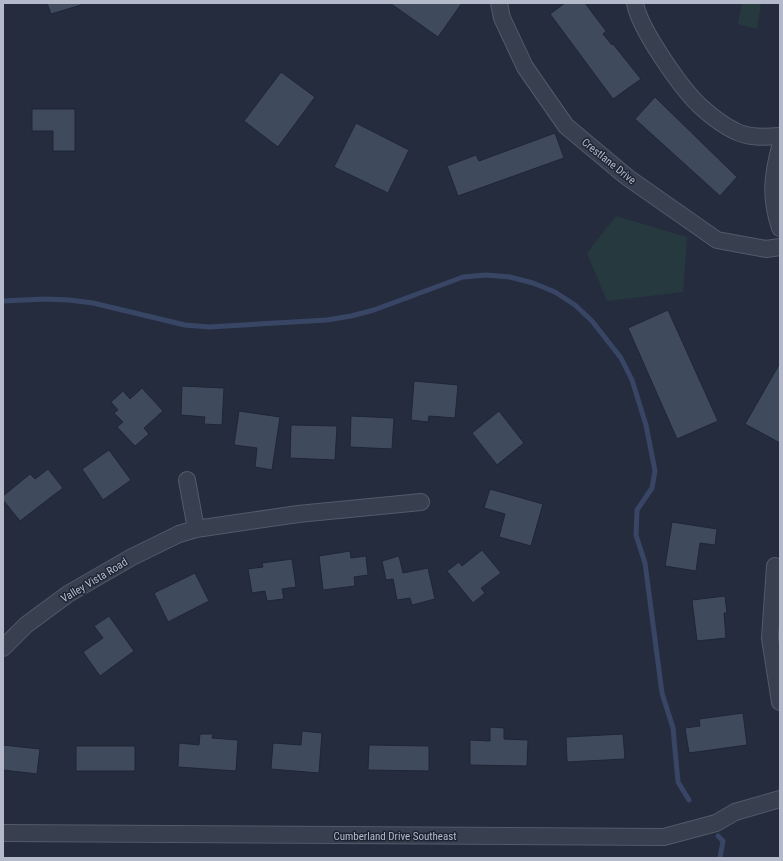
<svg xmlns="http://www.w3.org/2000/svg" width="783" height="861" font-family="'Roboto Condensed',sans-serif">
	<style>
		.green { fill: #26393f }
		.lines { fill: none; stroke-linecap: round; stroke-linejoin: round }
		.stream { stroke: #384565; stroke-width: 5 }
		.building { fill: #404a5d; stroke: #1f2635 }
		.minor-casing { stroke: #535a69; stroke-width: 18 }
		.minor { stroke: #383f4e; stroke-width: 16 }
		.labels { text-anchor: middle; stroke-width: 3; stroke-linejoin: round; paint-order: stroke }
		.street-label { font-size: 11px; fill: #b4bac9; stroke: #1d2433 }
	</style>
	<rect width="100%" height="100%" fill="#242c3e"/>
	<g class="green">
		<polygon points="742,3 761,3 757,29 738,24"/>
		<polygon points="616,216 687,237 683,292 607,301 587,253"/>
	</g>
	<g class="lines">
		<g class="stream">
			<polyline points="3,301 45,299 69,300 93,303 185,325 209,327 327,320 351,316 374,310 463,277 486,275 510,277 533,283 555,292 575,305 592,321 621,358 632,380 646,425 655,471 652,488 637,510 636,535 645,563 662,693 673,728 678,782 689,800"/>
			<polyline points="718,836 723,841 720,858"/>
		</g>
	</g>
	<g class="building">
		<polygon points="47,3 80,3 81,5 51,14"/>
		<polygon points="390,3 462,3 438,37"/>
		<polygon points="565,3 585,3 606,31 603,34 612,45 613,44 641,79 613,99 550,14"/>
		<polygon points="281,72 315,97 278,147 244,121"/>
		<polygon points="655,97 737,177 720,196 635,119"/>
		<polygon points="32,109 75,109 75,151 53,151 53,131 32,131"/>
		<polygon points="356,123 409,150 388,193 334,167"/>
		<polygon points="555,133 564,158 458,196 447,166 476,155 479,161"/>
		<polygon points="668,310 718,421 677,439 628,328"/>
		<polygon points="780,363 780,443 745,424"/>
		<polygon points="414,381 458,385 455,418 429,416 428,422 411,420"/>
		<polygon points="182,386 224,388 222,425 204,424 205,417 181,415"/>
		<polygon points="142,388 163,411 144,428 149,434 135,446 117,427 123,422 114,413 118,410 111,402 123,391 130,399"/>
		<polygon points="239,411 280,417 272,470 255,467 257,448 234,445"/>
		<polygon points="499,411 524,443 497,465 472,433"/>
		<polygon points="351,416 394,418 392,449 350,447"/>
		<polygon points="291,425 337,426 335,460 290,458"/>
		<polygon points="109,450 131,480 103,500 82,469"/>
		<polygon points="48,469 63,488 20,521 3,500 3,496 30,474 35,479"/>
		<polygon points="490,489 543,504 531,546 499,537 505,514 484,508"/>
		<polygon points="672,522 717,529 715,545 700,543 696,571 665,566"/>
		<polygon points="482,550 501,573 481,588 485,593 473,603 447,571 459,562 462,566"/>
		<polygon points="350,551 351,558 366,556 368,575 354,577 355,586 323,590 319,556"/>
		<polygon points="399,556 403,573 428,568 435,599 412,605 410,598 397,600 393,579 386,580 382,561"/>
		<polygon points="292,559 296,587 282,589 284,599 267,601 265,591 252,593 248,569 263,567 262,563"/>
		<polygon points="195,573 209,601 168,622 154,593"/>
		<polygon points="725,596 727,613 724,613 726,638 697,641 692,600"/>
		<polygon points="109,616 134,651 100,676 83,652 103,638 94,626"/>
		<polygon points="743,713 747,745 689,753 685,728 700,726 699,719"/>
		<polygon points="490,727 504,728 504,739 528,740 527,766 470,765 470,740 490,741"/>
		<polygon points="302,731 322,733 319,773 271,769 273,743 301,745"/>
		<polygon points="200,734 213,734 212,738 238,740 236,771 178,767 179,743 199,745"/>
		<polygon points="623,734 625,759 567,762 566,737"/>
		<polygon points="3,745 40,749 37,774 3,770"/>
		<polygon points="369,745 429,746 429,771 368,770"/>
		<rect x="76" y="746" width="59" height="25"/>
	</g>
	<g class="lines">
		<g class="minor-casing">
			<g id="minor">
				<polyline points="499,3 502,18 525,67 566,126 627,177 717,240 766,249 780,247"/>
				<path d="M635 3C639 28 681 88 700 106 710 115 722 125 735 131 749 138 764 137 780 136"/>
				<path d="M780 147C772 177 770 198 780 228"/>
				<polyline points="187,480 196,529"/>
				<polyline points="775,566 770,638 780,702"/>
				<polyline points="3,648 26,625 68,594 132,557 179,534 196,529 298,514 421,502"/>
				<polyline points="3,833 664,837 716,823 735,812 780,799"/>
			</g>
		</g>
		<use href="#minor" class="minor"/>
	</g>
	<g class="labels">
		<g class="street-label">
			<text transform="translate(609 161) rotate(39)" y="4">Crestlane Drive</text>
			<text transform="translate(94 580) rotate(-31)" y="4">Valley Vista Road</text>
			<text x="395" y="840">Cumberland Drive Southeast</text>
		</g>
	</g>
	<rect width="783" height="861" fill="none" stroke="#b4bac9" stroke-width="8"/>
</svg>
